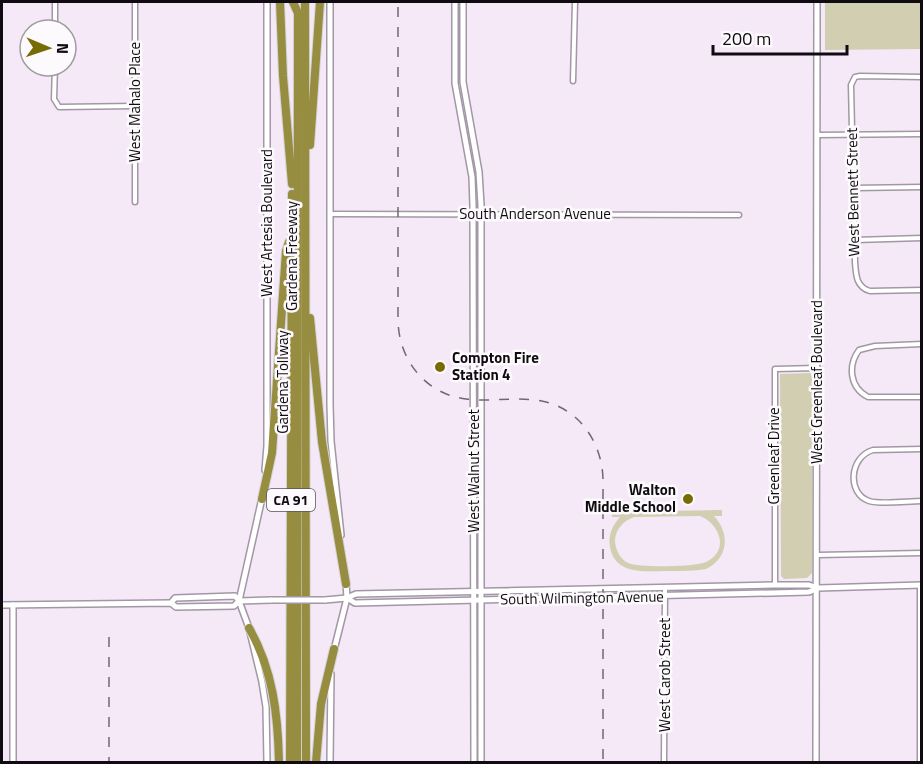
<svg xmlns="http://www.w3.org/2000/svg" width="923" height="764" font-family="'Titillium Web',sans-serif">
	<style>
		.green { fill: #d2ceb1; fill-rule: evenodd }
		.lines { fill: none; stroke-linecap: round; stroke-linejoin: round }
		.street-casing { stroke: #a297a5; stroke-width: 7 }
		.secondary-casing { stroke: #a297a5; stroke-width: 8 }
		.highway-casing { stroke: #d4d3d4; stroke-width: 10 }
		.street { stroke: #fff; stroke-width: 4 }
		.secondary { stroke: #fff; stroke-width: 5 }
		.highway { stroke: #968d40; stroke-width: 8 }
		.rail { stroke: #6f6871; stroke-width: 1.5; stroke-dasharray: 10 10; stroke-linecap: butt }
		.secondary-bridge-casing { stroke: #a297a5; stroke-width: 8; stroke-linecap: butt }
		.secondary-bridge { stroke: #fff; stroke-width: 5 }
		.poi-dot { fill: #776b05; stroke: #fdfafd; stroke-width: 2 }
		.labels { text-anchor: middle; stroke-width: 5; stroke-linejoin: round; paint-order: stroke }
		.shield { fill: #fdfafd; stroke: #565357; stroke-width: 1.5 }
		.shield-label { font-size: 14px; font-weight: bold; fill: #0f0b10 }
		.street-label { font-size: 15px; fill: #0f0b10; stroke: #fdfafd }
		.poi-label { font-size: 15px; font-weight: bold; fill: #0f0b10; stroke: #fdfafd; text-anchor: start }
	</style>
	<rect width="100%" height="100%" fill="#f5e9f8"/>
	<g class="green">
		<polygon points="825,2 921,2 920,49 825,50"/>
		<polygon points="810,373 812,376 812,573 807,578 784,579 781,576 780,374"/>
		<path d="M722 510V516H714C730 533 729 558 706 569 694 571 681 571 669 571 647 571 615 576 610 547 608 535 612 526 620 517H612V512ZM700 516C720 524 730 551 706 562 695 567 639 568 628 563 620 559 615 549 615 540 616 528 624 521 634 517Z"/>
	</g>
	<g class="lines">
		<g class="street-casing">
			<g id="street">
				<polyline points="135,2 135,202"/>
				<polyline points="55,30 55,2"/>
				<polyline points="55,66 54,99 59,107 135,106"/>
				<path d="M922 77 860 76 855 77 851 85 855 262C856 275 856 287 870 291L922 290"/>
				<polyline points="573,81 575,2"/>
				<polyline points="817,135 922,134"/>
				<polyline points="854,188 922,187"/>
				<polyline points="330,214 739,215"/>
				<polyline points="855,240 922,238"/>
				<path d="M922 344 875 346 859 350C848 365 849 387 868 397H922"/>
				<path d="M922 449 873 450C849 457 847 494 869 501 882 505 908 501 922 501"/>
				<polyline points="818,555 922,553"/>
				<polyline points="775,585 775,369 818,368"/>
				<polyline points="664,762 665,588"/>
				<polyline points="920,762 920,585"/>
			</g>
		</g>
		<g class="secondary-casing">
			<g id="secondary">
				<polyline points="330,2 330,404 331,441 341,535"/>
				<polyline points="455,2 455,83 472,177 473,205 474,762"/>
				<polyline points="463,2 463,82 479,172 481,205 481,762"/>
				<polyline points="265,470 267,446 267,2"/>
				<polyline points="262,498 239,601 249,628 262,682 266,707 267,762"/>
				<polyline points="347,598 355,603 809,592 818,588"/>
				<polyline points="325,600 347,598 356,594 775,585 809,585 818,588 922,585"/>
				<polyline points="171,603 175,598 235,596 239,601"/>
				<polyline points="2,605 171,603 176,607 234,606 239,601 272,600"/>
				<polyline points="334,650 347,598 346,583"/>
				<polyline points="13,762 13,605"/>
				<polyline points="330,762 331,674"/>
				<polyline points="816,762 817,2"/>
			</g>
		</g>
		<g class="highway-casing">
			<g id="highway">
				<polyline points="280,2 283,76 292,184"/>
				<polyline points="293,2 298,13 297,762"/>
				<polyline points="305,2 306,762"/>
				<polyline points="310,145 320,2"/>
				<polyline points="310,318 322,442 346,584"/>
				<polyline points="262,499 272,453 286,251 289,242"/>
				<path d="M249 628C273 670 278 715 279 762"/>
				<polyline points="290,762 292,194"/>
				<polyline points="316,762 321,704 334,649"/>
			</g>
		</g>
		<use href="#street" class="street"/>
		<use href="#secondary" class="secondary"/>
		<use href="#highway" class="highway"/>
		<g class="rail">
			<path d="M398 7V319C398 359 425 394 466 399 489 402 512 397 535 400 576 404 602 440 603 479V762"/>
			<polyline points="109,637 109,762"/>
		</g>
		<g class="secondary-bridge-casing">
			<polyline id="secondary-bridge" points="272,600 325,600"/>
		</g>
		<use href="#secondary-bridge" class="secondary-bridge"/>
	</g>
	<g class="poi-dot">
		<circle cx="440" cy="367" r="6"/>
		<circle cx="688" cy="499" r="6"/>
	</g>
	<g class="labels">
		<rect class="shield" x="267" y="489" width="48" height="22" rx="4.5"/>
		<g class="shield-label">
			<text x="291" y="505">CA 91</text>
		</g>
		<g class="street-label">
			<text transform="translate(135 102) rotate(-90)" y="5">West Mahalo Place</text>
			<text transform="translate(853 192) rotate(-91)" y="5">West Bennett Street</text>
			<text x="535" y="219">South Anderson Avenue</text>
			<text transform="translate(267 223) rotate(-90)" y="5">West Artesia Boulevard</text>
			<text transform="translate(292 256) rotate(-90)" y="5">Gardena Freeway</text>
			<text transform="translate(283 382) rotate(-90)" y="5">Gardena Tollway</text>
			<text transform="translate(817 382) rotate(-90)" y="5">West Greenleaf Boulevard</text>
			<text transform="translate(774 456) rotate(-90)" y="5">Greenleaf Drive</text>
			<text transform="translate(474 471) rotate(-90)" y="5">West Walnut Street</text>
			<text transform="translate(582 598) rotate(-1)" y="5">South Wilmington Avenue</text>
			<text transform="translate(665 675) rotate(-90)" y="5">West Carob Street</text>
		</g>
		<g class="poi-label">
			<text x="452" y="363">Compton Fire<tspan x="452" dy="17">Station 4</tspan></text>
			<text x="676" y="495" text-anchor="end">Walton<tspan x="676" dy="17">Middle School</tspan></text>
		</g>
	</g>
	<rect width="923" height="764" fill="none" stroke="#0f0b10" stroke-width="6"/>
	<g transform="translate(48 48) rotate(92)"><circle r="28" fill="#fdfafd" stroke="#9e9a9e" stroke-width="1.5"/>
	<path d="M0-4.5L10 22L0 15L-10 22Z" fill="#776b05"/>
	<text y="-9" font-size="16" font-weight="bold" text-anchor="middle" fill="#0f0b10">N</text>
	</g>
	<path d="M713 45v9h134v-9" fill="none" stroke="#0f0b10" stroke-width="3"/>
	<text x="722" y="45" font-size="18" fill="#0f0b10" stroke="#fdfafd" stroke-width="4.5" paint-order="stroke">200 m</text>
</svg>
